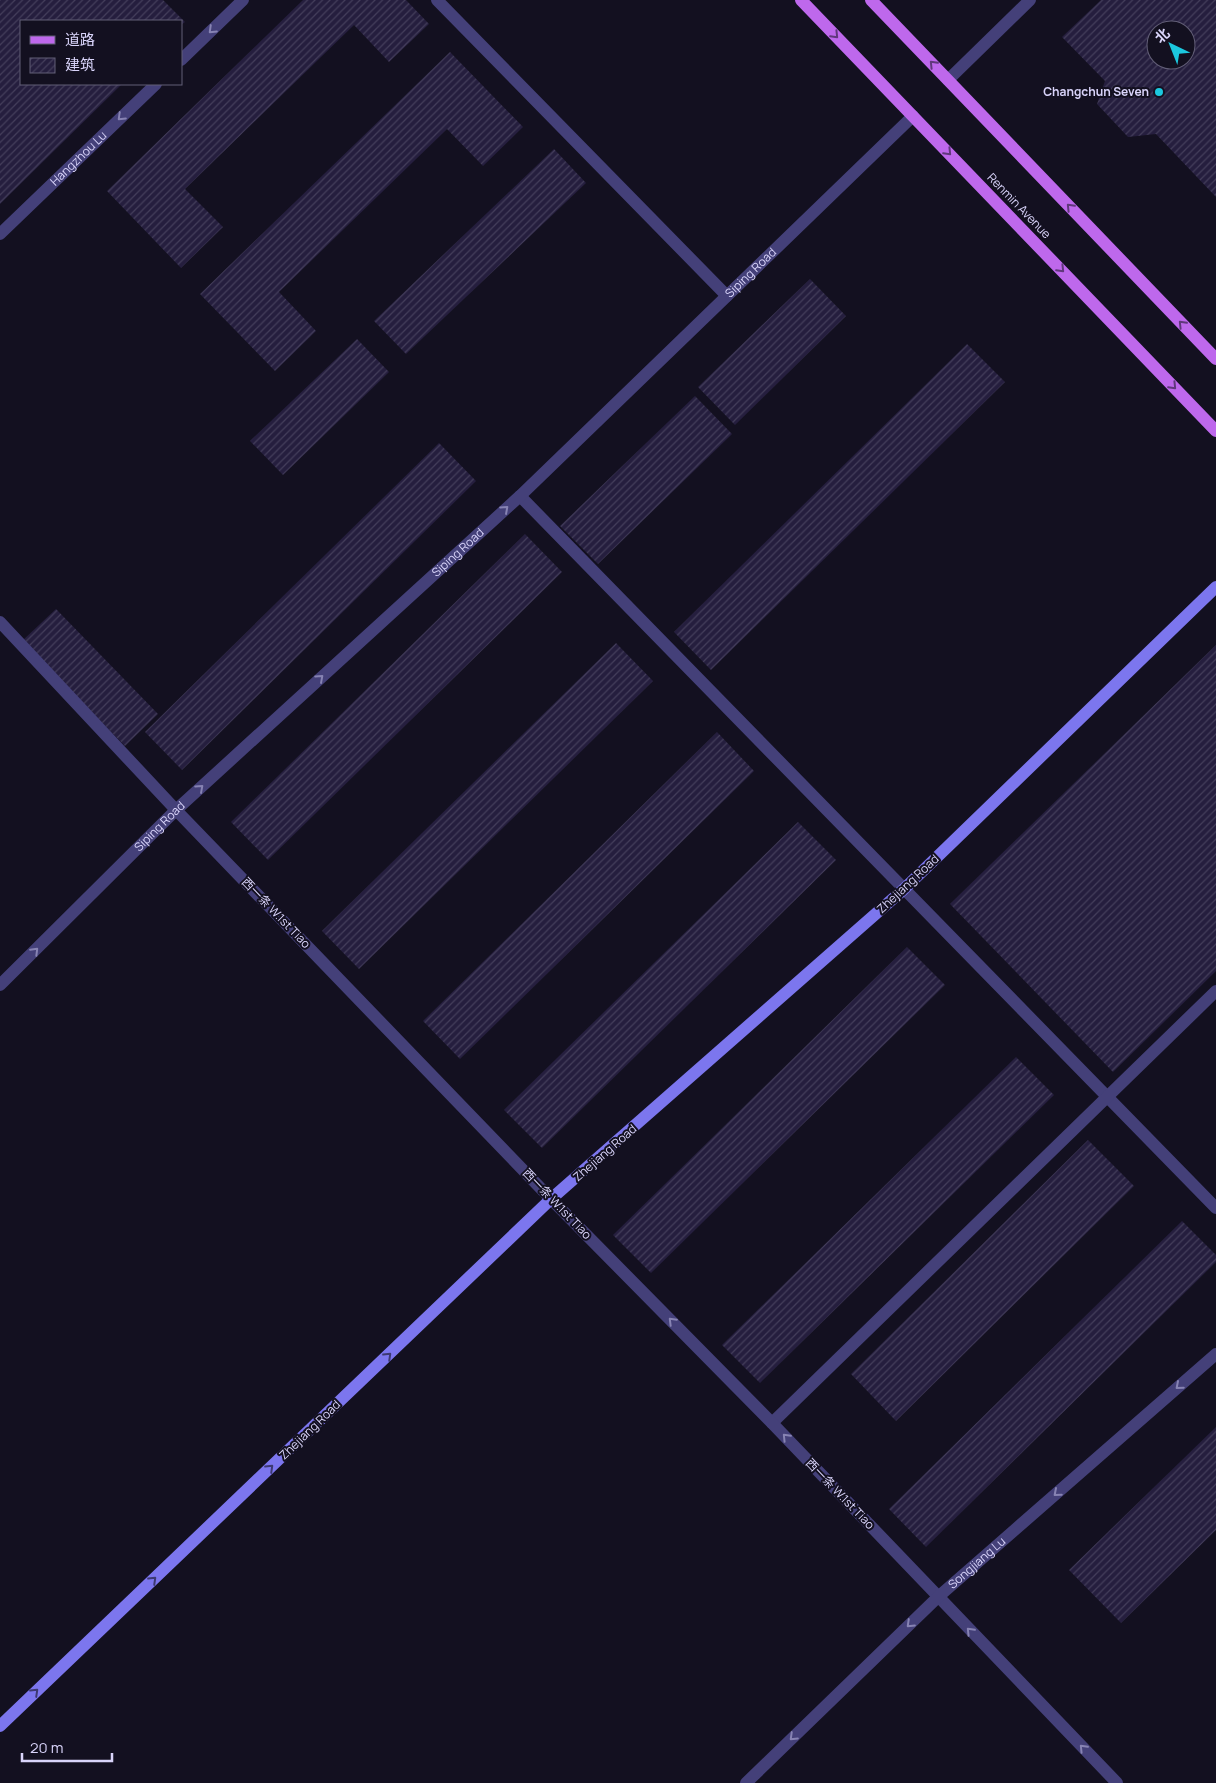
<svg xmlns="http://www.w3.org/2000/svg" width="1216" height="1783" font-family="Manrope,'Noto Sans SC',sans-serif">
	<style>
		.building { fill: url(#building-hatch); fill-rule: evenodd }
		.lines { fill: none; stroke-linecap: round; stroke-linejoin: round }
		.service { stroke: #444079; stroke-width: 12 }
		.pedestrian { stroke: #444079; stroke-width: 12 }
		.minor { stroke: #444079; stroke-width: 12 }
		.tertiary { stroke: #444079; stroke-width: 12 }
		.secondary { stroke: #7c76ee; stroke-width: 12 }
		.primary { stroke: #be68ec; stroke-width: 12 }
		.oneway { stroke: #8783b3 }
		.oneway2 { stroke: #60387c }
		.oneway3 { stroke: #3d3972 }
		.poi-dot { fill: #1cc7de; stroke: #131020; stroke-width: 2 }
		.labels { text-anchor: middle; stroke-width: 4; stroke-linejoin: round; paint-order: stroke }
		.poi-label { font-size: 12px; font-weight: bold; fill: #d9d4fa; stroke: #131020; text-anchor: end }
		.street-label { font-size: 12px; fill: #d9d4fa; stroke: #131020 }
	</style>
	<defs>
		<pattern id="building-hatch" width="6" height="6" patternUnits="userSpaceOnUse" patternTransform="scale(1.25)"><rect width="6" height="6" fill="#251e3e"/><path d="M-1 1l2-2M0 6l6-6M5 7l2-2" fill="none" stroke="#443e5b"/></pattern>
	</defs>
	<rect width="100%" height="100%" fill="#131020"/>
	<g class="building">
		<polygon points="0,0 163,0 185,22 181,25 181,21 21,21 21,84 122,84 0,204"/>
		<polygon points="303,0 406,0 429,24 389,62 354,25 185,189 223,227 181,268 107,191"/>
		<path d="M1101 0H1216V197L1156 134 1128 137 1097 104 1105 81 1062 37ZM1156 30H1186V60H1156Z"/>
		<polygon points="450,52 523,127 483,166 447,129 279,292 316,331 275,371 200,294"/>
		<polygon points="554,149 586,183 406,354 374,321"/>
		<polygon points="810,279 846,316 735,425 698,387"/>
		<polygon points="357,339 389,372 283,475 250,441"/>
		<polygon points="967,344 1005,382 711,670 674,632"/>
		<polygon points="695,396 732,434 598,564 560,526"/>
		<polygon points="439,443 476,481 182,770 145,732"/>
		<polygon points="525,534 562,572 268,860 231,822"/>
		<polygon points="56,609 158,714 125,746 22,641"/>
		<polygon points="616,643 653,681 359,969 322,931"/>
		<polygon points="1216,645 1216,971 1113,1072 950,904"/>
		<polygon points="717,732 754,771 460,1059 423,1021"/>
		<polygon points="798,822 836,860 542,1148 504,1110"/>
		<polygon points="907,947 945,985 651,1273 613,1235"/>
		<polygon points="1016,1057 1054,1095 760,1383 722,1345"/>
		<polygon points="1088,1140 1134,1186 896,1421 851,1374"/>
		<polygon points="1182,1221 1216,1255 1216,1262 926,1547 889,1509"/>
		<polygon points="1216,1427 1216,1530 1121,1623 1069,1570"/>
	</g>
	<g class="lines">
		<polyline class="service" points="520,496 1216,1208"/>
		<polyline class="pedestrian" points="948,80 1030,0"/>
		<g class="minor">
			<polyline points="437,0 727,296"/>
			<polyline points="772,1423 1216,991"/>
		</g>
		<g class="tertiary">
			<polyline points="181,60 243,0"/>
			<path id="s1" d="M0 234 156 84"/>
			<polyline points="0,622 176,810 551,1199 772,1423 1117,1783"/>
			<path id="s2" d="M0 985 176 810 520 496 913 116"/>
			<path id="s3" d="M746 1783 938 1597 1216 1354"/>
		</g>
		<polyline class="secondary" points="0,1726 551,1199 904,889 1216,587"/>
		<g class="primary">
			<polyline points="801,0 1216,431"/>
			<polyline points="871,0 1216,359"/>
		</g>
	</g>
	<defs><path id="oneway-chevron" d="M-2-3.5L2.5 0L-2 3.5" fill="none" stroke-width="1.6" stroke-linecap="round" stroke-linejoin="round" transform="scale(1.25)"/></defs>
	<g class="oneway">
		<use href="#oneway-chevron" transform="translate(212 30) rotate(136)"/>
		<use href="#oneway-chevron" transform="translate(121 117) rotate(136)"/>
		<use href="#oneway-chevron" transform="translate(505 509) rotate(-42)"/>
		<use href="#oneway-chevron" transform="translate(320 678) rotate(-42)"/>
		<use href="#oneway-chevron" transform="translate(200 788) rotate(-42)"/>
		<use href="#oneway-chevron" transform="translate(35 951) rotate(-45)"/>
		<use href="#oneway-chevron" transform="translate(672 1321) rotate(-135)"/>
		<use href="#oneway-chevron" transform="translate(1179 1386) rotate(139)"/>
		<use href="#oneway-chevron" transform="translate(786 1437) rotate(-134)"/>
		<use href="#oneway-chevron" transform="translate(1057 1493) rotate(139)"/>
		<use href="#oneway-chevron" transform="translate(910 1624) rotate(136)"/>
		<use href="#oneway-chevron" transform="translate(970 1631) rotate(-134)"/>
		<use href="#oneway-chevron" transform="translate(793 1737) rotate(136)"/>
		<use href="#oneway-chevron" transform="translate(1083 1748) rotate(-134)"/>
	</g>
	<g class="oneway2">
		<use href="#oneway-chevron" transform="translate(835 35) rotate(46)"/>
		<use href="#oneway-chevron" transform="translate(933 64) rotate(-134)"/>
		<use href="#oneway-chevron" transform="translate(948 152) rotate(46)"/>
		<use href="#oneway-chevron" transform="translate(1070 207) rotate(-134)"/>
		<use href="#oneway-chevron" transform="translate(1061 269) rotate(46)"/>
		<use href="#oneway-chevron" transform="translate(1182 324) rotate(-134)"/>
		<use href="#oneway-chevron" transform="translate(1173 386) rotate(46)"/>
	</g>
	<g class="oneway3">
		<use href="#oneway-chevron" transform="translate(388 1356) rotate(-44)"/>
		<use href="#oneway-chevron" transform="translate(270 1468) rotate(-44)"/>
		<use href="#oneway-chevron" transform="translate(153 1580) rotate(-44)"/>
		<use href="#oneway-chevron" transform="translate(35 1692) rotate(-44)"/>
	</g>
	<circle class="poi-dot" cx="1159" cy="92" r="5"/>
	<g class="labels">
		<g class="poi-label">
			<text x="1149" y="96">Changchun Seven</text>
		</g>
		<g class="street-label">
			<text dy="4" stroke="none"><textPath href="#s1" startOffset="109">Hangzhou Lu</textPath></text>
			<text transform="translate(1019 206) rotate(46)" y="4">Renmin Avenue</text>
			<text dy="4" stroke="none"><textPath href="#s2" startOffset="1035">Siping Road</textPath></text>
			<text dy="4" stroke="none"><textPath href="#s2" startOffset="630">Siping Road</textPath></text>
			<text dy="4" stroke="none"><textPath href="#s2" startOffset="225">Siping Road</textPath></text>
			<text transform="translate(908 884) rotate(-43)" y="4">Zhejiang Road</text>
			<text transform="translate(276 913) rotate(46)" y="4">西一条 W.1st Tiao</text>
			<text transform="translate(605 1153) rotate(-41)" y="4">Zhejiang Road</text>
			<text transform="translate(557 1204) rotate(46)" y="4">西一条 W.1st Tiao</text>
			<text transform="translate(310 1430) rotate(-44)" y="4">Zhejiang Road</text>
			<text transform="translate(840 1494) rotate(46)" y="4">西一条 W.1st Tiao</text>
			<text dy="4" stroke="none"><textPath href="#s3" startOffset="319">Songjiang Lu</textPath></text>
		</g>
	</g>
	<rect x="20" y="20" width="162" height="65" fill="#131020" stroke="#625e77"/>
	<rect x="30" y="36" width="25" height="8" fill="#be68ec" stroke="#625e77"/>
	<text x="65" y="45" font-size="15" fill="#d9d4fa">道路</text>
	<rect x="30" y="58" width="25" height="15" fill="url(#building-hatch)" stroke="#625e77"/>
	<text x="65" y="70" font-size="15" fill="#d9d4fa">建筑</text>
	<g transform="translate(1171 45) rotate(317)"><circle r="24" fill="#131020" stroke="#625e77"/>
	<path d="M0-4L9 19L0 12L-9 19Z" fill="#1cc7de"/>
	<text y="-8" font-size="14" font-weight="bold" text-anchor="middle" fill="#d9d4fa">北</text>
	</g>
	<path d="M22 1753v8h90v-8" fill="none" stroke="#d9d4fa" stroke-width="2.5"/>
	<text x="30" y="1753" font-size="15" fill="#d9d4fa" stroke="#131020" stroke-width="4" paint-order="stroke">20 m</text>
</svg>
